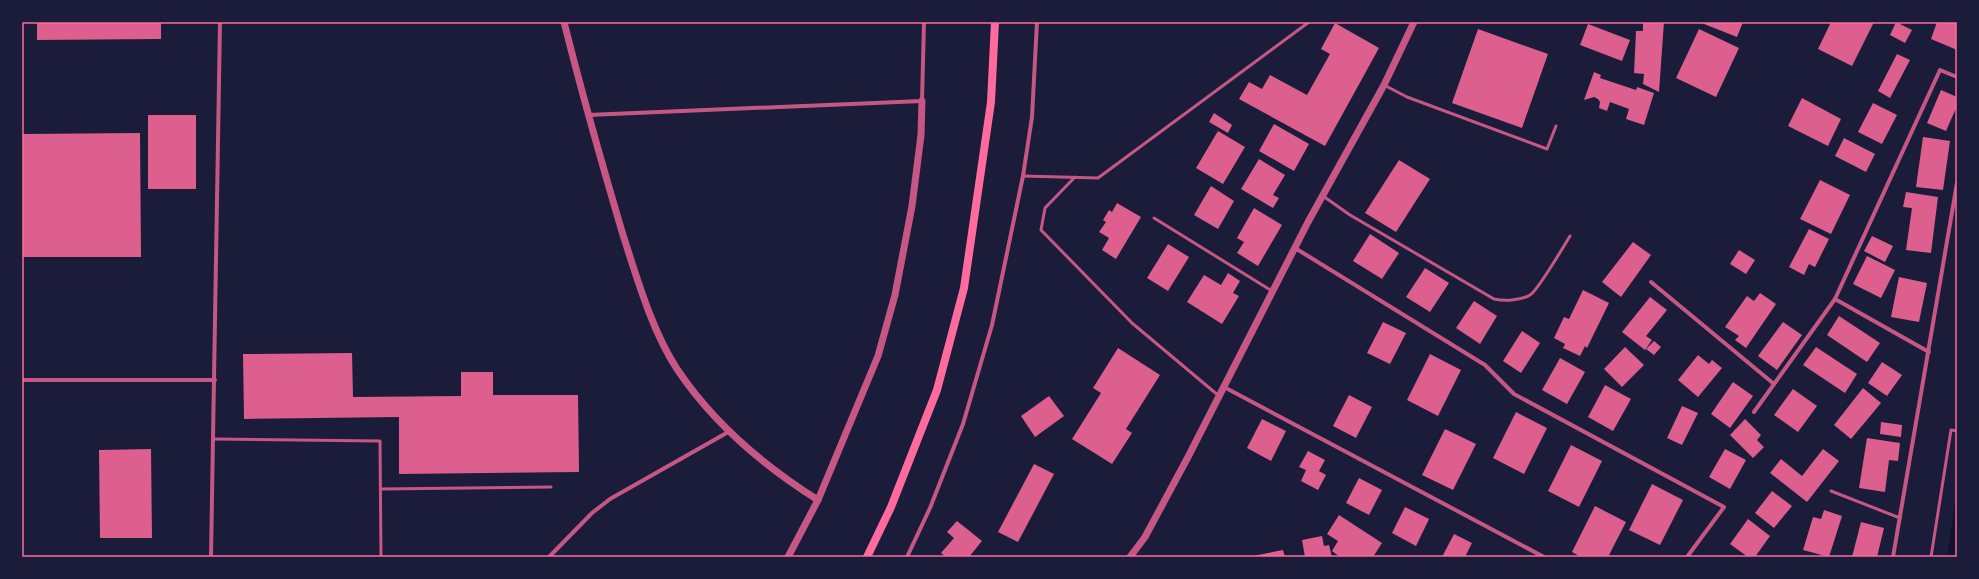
<svg xmlns="http://www.w3.org/2000/svg" width="1979" height="579" font-family="Literata,serif">
	<style>
		.water { fill: #12122b }
		.building { fill: #dd5f8e }
		.lines { fill: none; stroke-linecap: round; stroke-linejoin: round }
		.service { stroke: #c65784; stroke-width: 3 }
		.minor { stroke: #c65784; stroke-width: 4 }
		.tertiary { stroke: #c65784; stroke-width: 7 }
		.secondary { stroke: #ff6b9d; stroke-width: 8 }
		.neatline { fill: none; stroke: #ff6b9d; stroke-width: 1.5 }
	</style>
	<rect width="100%" height="100%" fill="#1b1b3a"/>
	<polygon class="water" points="1957,491 1957,557 1947,557"/>
	<g class="building">
		<polygon points="37,22 161,22 161,39 37,40"/>
		<polygon points="1643,22 1664,22 1659,92 1643,84 1644,74 1634,73 1636,31 1643,31"/>
		<polygon points="1699,22 1743,22 1737,37"/>
		<polygon points="1831,22 1874,22 1852,66 1818,49"/>
		<polygon points="1896,22 1912,30 1905,43 1890,35"/>
		<polygon points="1937,22 1957,22 1957,50 1931,39"/>
		<polygon points="1335,23 1379,48 1325,146 1239,99 1249,82 1262,89 1270,75 1307,95 1330,54 1321,49"/>
		<polygon points="1588,24 1630,40 1622,61 1580,45"/>
		<polygon points="1478,29 1548,54 1522,128 1452,103"/>
		<polygon points="1699,29 1739,48 1716,97 1676,78"/>
		<polygon points="1897,54 1910,60 1890,98 1878,91"/>
		<polygon points="1594,72 1601,75 1600,78 1636,90 1637,87 1654,93 1644,125 1626,119 1629,109 1610,102 1607,111 1599,108 1600,102 1598,99 1594,97 1584,100"/>
		<polygon points="1941,90 1957,97 1957,106 1946,131 1927,123"/>
		<polygon points="1802,98 1841,119 1828,146 1788,126"/>
		<polygon points="1873,103 1897,115 1882,144 1858,132"/>
		<polygon points="1214,113 1232,125 1228,133 1209,122"/>
		<rect x="148" y="115" width="48" height="74"/>
		<polygon points="1274,124 1309,144 1294,171 1259,151"/>
		<polygon points="1218,131 1245,147 1223,184 1196,168"/>
		<polygon points="140,133 141,257 22,257 22,134"/>
		<polygon points="1923,137 1950,141 1943,190 1916,187"/>
		<polygon points="1844,138 1875,154 1866,172 1835,156"/>
		<polygon points="1259,159 1285,175 1273,195 1279,198 1273,208 1241,189"/>
		<polygon points="1399,160 1430,179 1396,232 1365,213"/>
		<polygon points="1820,180 1850,195 1831,234 1800,219"/>
		<polygon points="1211,186 1234,201 1218,229 1194,215"/>
		<polygon points="1906,192 1938,197 1931,253 1906,250 1912,208 1903,207"/>
		<polygon points="1117,203 1141,217 1116,259 1102,250 1109,238 1099,232 1106,222 1103,220 1109,210 1112,212"/>
		<polygon points="1254,208 1282,225 1258,266 1237,253 1244,242 1237,238"/>
		<polygon points="1809,229 1829,239 1815,267 1809,264 1804,275 1789,267"/>
		<polygon points="1370,234 1399,253 1382,279 1353,261"/>
		<polygon points="1872,236 1893,246 1885,262 1864,251"/>
		<polygon points="1633,242 1651,255 1621,297 1602,282"/>
		<polygon points="1168,244 1189,257 1168,291 1147,278"/>
		<polygon points="1739,250 1755,260 1746,274 1730,264"/>
		<polygon points="1867,256 1895,270 1881,298 1853,284"/>
		<polygon points="1425,268 1449,283 1430,312 1406,297"/>
		<polygon points="1228,273 1240,281 1233,293 1239,296 1222,324 1187,302 1204,275 1221,285"/>
		<polygon points="1899,277 1927,283 1919,322 1891,317"/>
		<polygon points="1583,290 1609,303 1587,348 1585,346 1580,356 1563,348 1565,344 1554,338 1564,317 1569,319"/>
		<polygon points="1760,293 1776,304 1746,348 1735,340 1739,336 1725,327 1747,296 1754,301"/>
		<polygon points="1650,297 1667,310 1646,336 1652,340 1645,350 1622,332"/>
		<polygon points="1474,301 1497,316 1480,344 1456,328"/>
		<polygon points="1839,316 1880,343 1867,362 1827,335"/>
		<polygon points="1383,322 1406,333 1390,364 1367,353"/>
		<polygon points="1783,322 1802,335 1777,370 1758,356"/>
		<polygon points="1522,331 1540,343 1521,373 1503,361"/>
		<polygon points="1654,341 1661,347 1654,355 1646,349"/>
		<polygon points="1625,347 1644,365 1622,387 1604,369"/>
		<polygon points="1816,347 1857,374 1845,393 1803,365"/>
		<polygon points="1118,348 1160,375 1126,429 1132,433 1112,464 1072,439 1101,393 1093,388"/>
		<polygon points="352,353 353,397 461,396 461,372 493,372 493,395 578,395 579,472 399,474 399,417 244,419 243,354"/>
		<polygon points="1430,354 1461,370 1438,416 1407,400"/>
		<polygon points="1698,355 1709,364 1712,360 1722,368 1698,397 1678,380"/>
		<polygon points="1560,358 1585,372 1567,404 1542,390"/>
		<polygon points="1882,362 1902,375 1887,396 1868,383"/>
		<polygon points="1733,382 1753,396 1730,428 1711,414"/>
		<polygon points="1605,385 1631,399 1613,431 1588,417"/>
		<polygon points="1863,388 1881,403 1851,439 1834,425"/>
		<polygon points="1793,389 1817,406 1798,432 1774,415"/>
		<polygon points="1349,395 1372,407 1356,438 1333,426"/>
		<polygon points="1049,396 1064,416 1035,437 1021,416"/>
		<polygon points="1682,406 1698,413 1682,445 1667,438"/>
		<polygon points="1516,412 1547,428 1524,474 1493,458"/>
		<polygon points="1262,419 1286,431 1271,461 1247,448"/>
		<polygon points="1745,419 1761,435 1757,440 1764,447 1753,458 1730,435"/>
		<polygon points="1881,422 1902,425 1901,437 1880,434"/>
		<polygon points="1445,429 1476,444 1453,490 1422,475"/>
		<polygon points="1867,438 1900,443 1898,461 1889,460 1885,492 1859,488"/>
		<polygon points="1571,445 1602,461 1579,507 1548,491"/>
		<polygon points="151,449 152,538 100,538 99,450"/>
		<polygon points="1725,449 1746,460 1730,489 1709,477"/>
		<polygon points="1823,449 1839,461 1807,502 1770,473 1781,459 1802,476"/>
		<polygon points="1308,451 1325,460 1319,471 1326,475 1318,490 1301,481 1306,470 1299,467"/>
		<polygon points="1034,464 1054,474 1018,542 998,532"/>
		<polygon points="1359,478 1382,490 1369,515 1346,503"/>
		<polygon points="1652,484 1683,500 1660,545 1629,530"/>
		<polygon points="1772,491 1792,506 1774,528 1755,513"/>
		<polygon points="1595,506 1626,522 1608,557 1581,557 1572,552"/>
		<polygon points="1405,507 1429,519 1416,546 1392,533"/>
		<polygon points="1824,510 1842,516 1829,557 1803,550 1813,517 1821,519"/>
		<polygon points="1339,515 1382,543 1373,557 1340,557 1332,551 1338,541 1327,534"/>
		<polygon points="1748,519 1770,536 1755,557 1748,557 1730,544"/>
		<polygon points="957,521 982,541 969,557 946,557 941,553 954,538 947,532"/>
		<polygon points="1861,522 1884,528 1877,557 1852,557"/>
		<polygon points="1454,534 1472,543 1465,557 1442,557"/>
		<polygon points="1322,536 1324,546 1329,545 1332,557 1305,557 1302,540"/>
		<polygon points="1283,550 1285,557 1253,557 1253,556"/>
	</g>
	<g class="lines">
		<g class="service">
			<polyline points="1384,85 1407,97 1547,149 1556,126"/>
			<polyline points="1023,176 1098,178 1309,22"/>
			<polyline points="1075,177 1045,208 1041,230 1132,323 1219,396"/>
			<path d="M1323 196 1350 215 1494 299C1504 301 1520 301 1530 295 1536 292 1564 246 1570 236"/>
			<polyline points="1154,218 1272,291"/>
			<polyline points="214,439 380,441 381,557"/>
			<polyline points="381,489 551,487"/>
			<polyline points="1831,491 1900,518"/>
			<polyline points="1931,557 1951,430 1957,431"/>
		</g>
		<g class="minor">
			<polyline points="588,115 922,101 924,22"/>
			<polyline points="1295,248 1485,365 1514,394 1724,507 1687,557"/>
			<polyline points="1651,282 1774,384"/>
			<polyline points="1835,299 1929,352"/>
			<polyline points="22,380 215,380"/>
			<polyline points="1224,387 1544,557"/>
			<polyline points="1754,412 1835,299 1940,70 1957,77"/>
			<polyline points="211,557 220,22"/>
			<polyline points="549,557 592,513 610,499 730,431"/>
			<polyline points="907,557 930,508 963,424 992,325 1023,176 1032,117 1037,22"/>
			<polyline points="1893,557 1957,183"/>
		</g>
		<g class="tertiary">
			<path d="M564 22C582 94 602 164 623 235 637 278 652 331 677 369 713 423 764 466 818 500"/>
			<polyline points="788,557 818,500 878,356 895,295 912,206 921,135 922,101"/>
			<polyline points="1130,557 1145,537 1188,457 1308,222 1384,85 1414,22"/>
		</g>
		<polyline class="secondary" points="867,557 891,507 937,390 964,288 991,102 995,22"/>
	</g>
	<rect width="1979" height="579" fill="none" stroke="#1b1b3a" stroke-width="46"/>
	<rect x="23" y="23" width="1933" height="533" class="neatline"/>
</svg>
